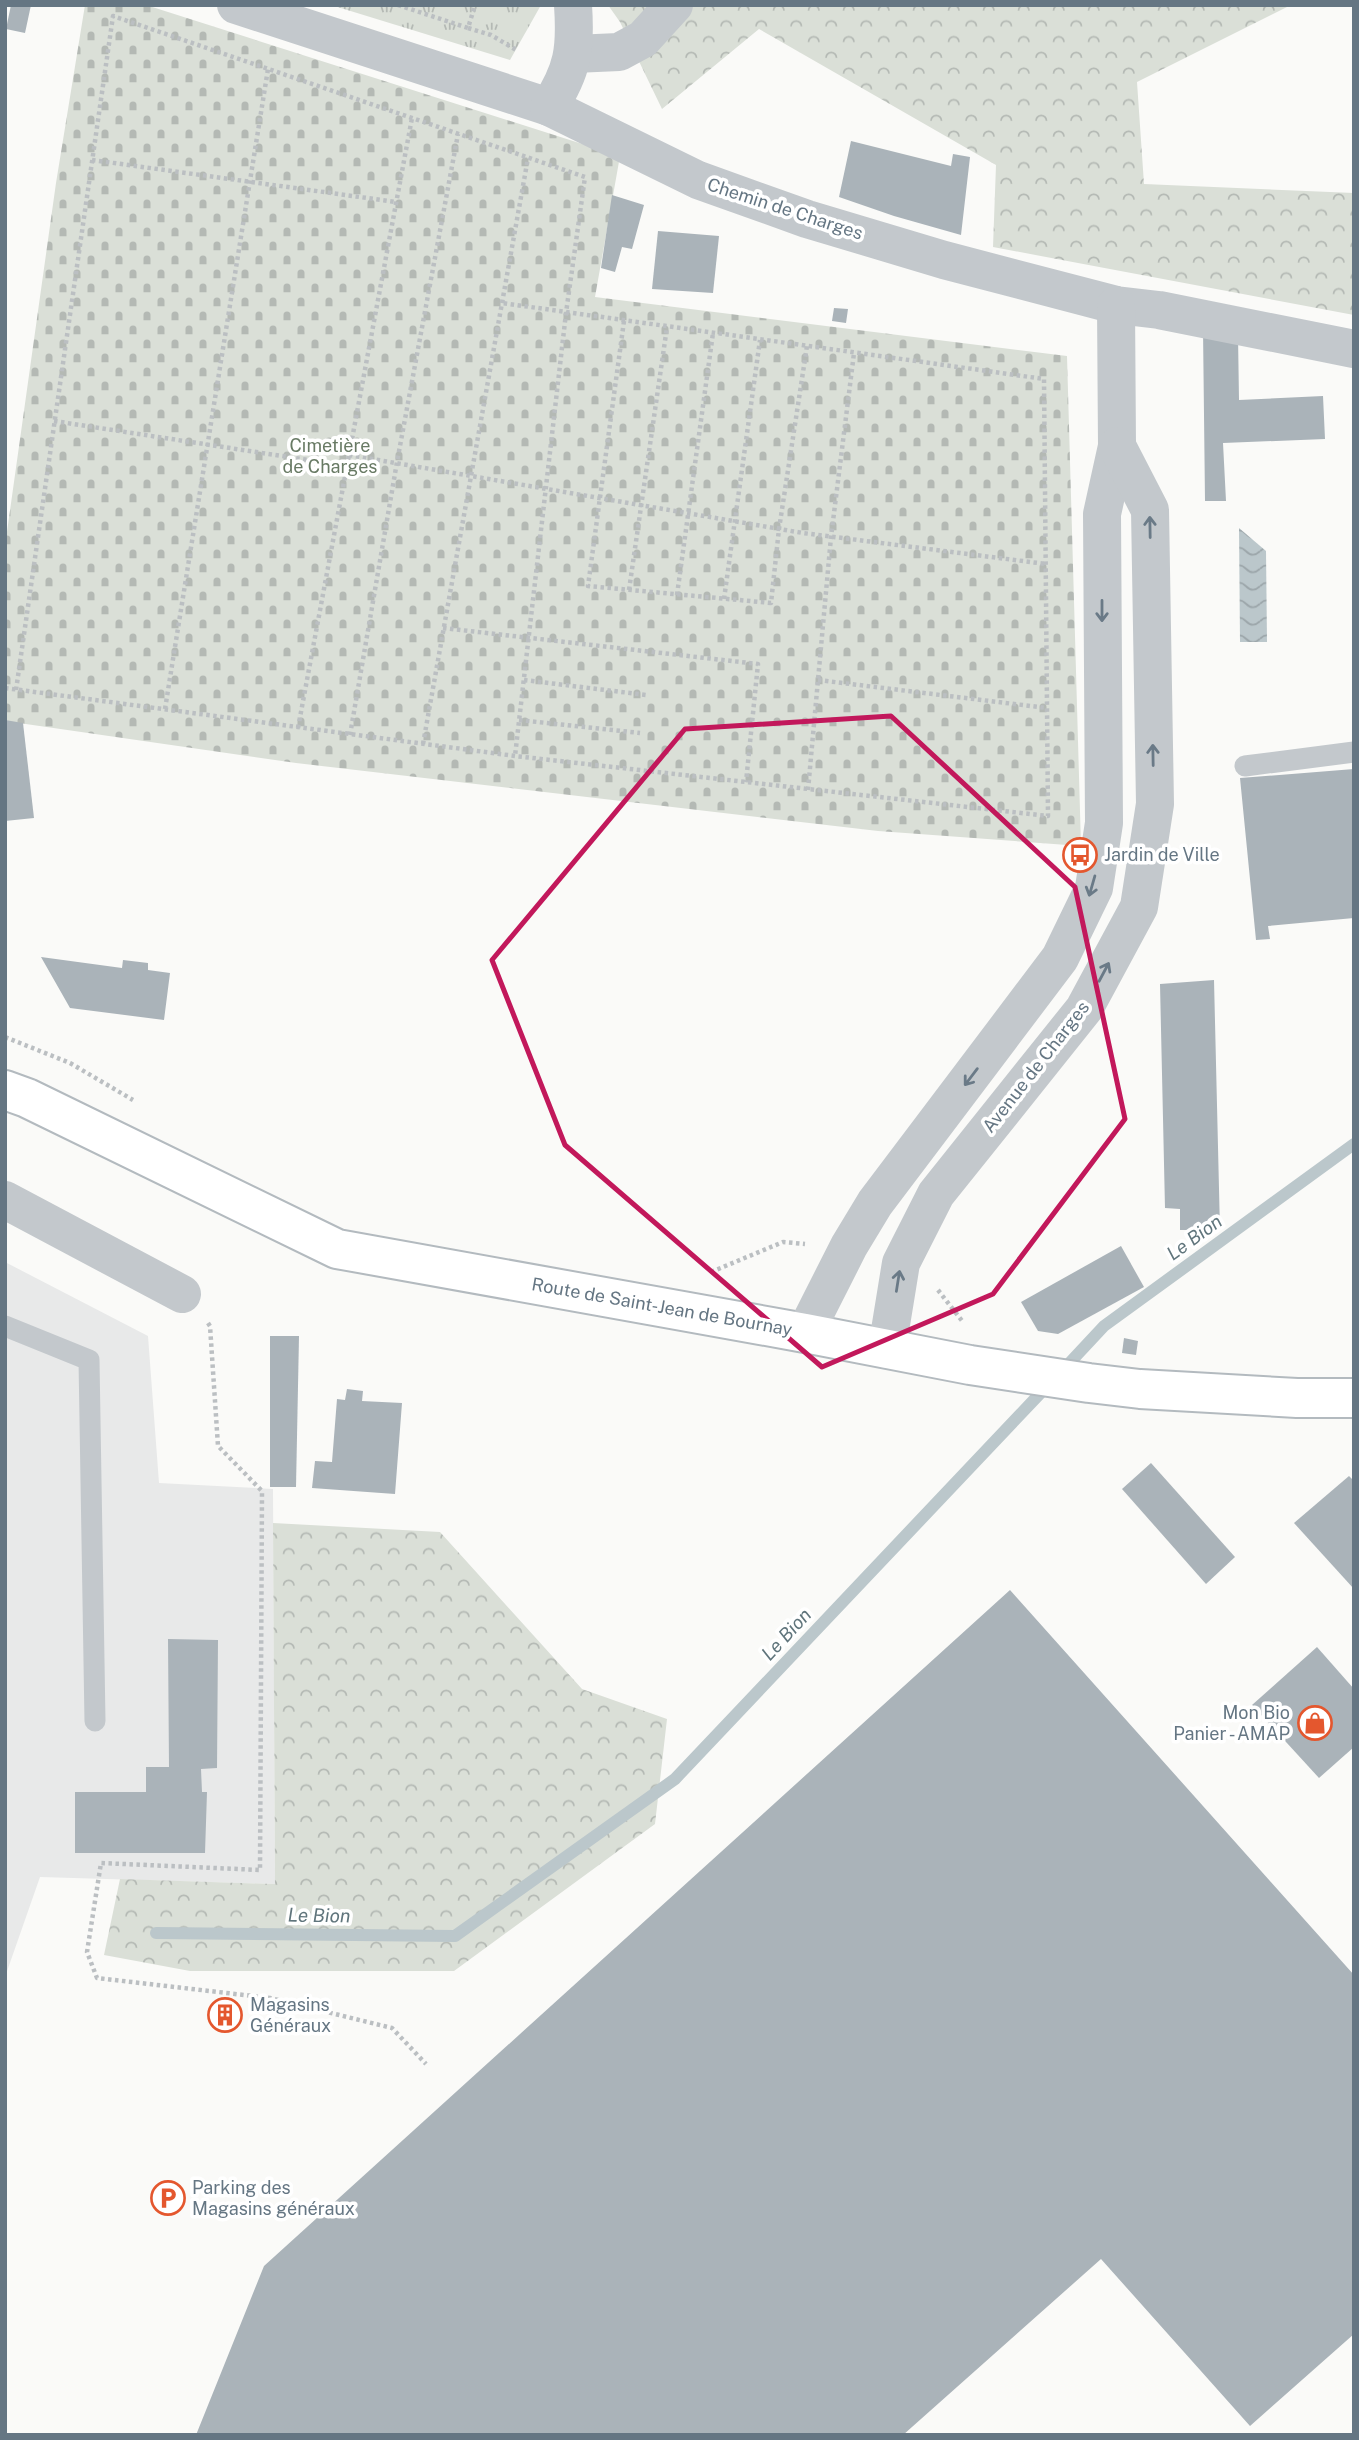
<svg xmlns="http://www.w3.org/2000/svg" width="1359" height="2440" font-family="'Public Sans',sans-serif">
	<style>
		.built { fill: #e8e9e9 }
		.forest { fill: url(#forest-crowns) }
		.cemetery { fill: url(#cemetery-stones) }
		.park { fill: url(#park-tufts) }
		.water { fill: url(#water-waves) }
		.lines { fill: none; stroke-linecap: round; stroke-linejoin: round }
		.stream { stroke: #bbc7cb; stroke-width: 12 }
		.building { fill: #aab3b9 }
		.secondary-casing { stroke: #b3babf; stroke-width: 42 }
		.path { stroke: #bbbfc2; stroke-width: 4.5; stroke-dasharray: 3.5 3.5; stroke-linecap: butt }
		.lane { stroke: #c3c8cc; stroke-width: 21 }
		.street { stroke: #c3c8cc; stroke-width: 38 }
		.secondary { stroke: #fff; stroke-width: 38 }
		.oneway { stroke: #6a7a87 }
		.marked { fill: none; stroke: #c2185b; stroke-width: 5; stroke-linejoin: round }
		.labels { text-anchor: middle; stroke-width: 7; stroke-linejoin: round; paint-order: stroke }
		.street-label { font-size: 18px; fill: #657683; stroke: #fff }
		.park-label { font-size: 18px; fill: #687a64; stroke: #fff }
		.poi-label { font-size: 18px; fill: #657683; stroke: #fff; text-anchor: start }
		.water-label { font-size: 19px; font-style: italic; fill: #60757c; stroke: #fff }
	</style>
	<defs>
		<pattern id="forest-crowns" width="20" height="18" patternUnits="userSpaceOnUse" patternTransform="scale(1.75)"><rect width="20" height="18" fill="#dadfd7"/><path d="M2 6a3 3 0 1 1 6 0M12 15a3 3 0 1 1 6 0" fill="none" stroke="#b4b9b4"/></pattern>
		<pattern id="cemetery-stones" width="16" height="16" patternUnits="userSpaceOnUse" patternTransform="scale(1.75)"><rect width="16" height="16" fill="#dadfd7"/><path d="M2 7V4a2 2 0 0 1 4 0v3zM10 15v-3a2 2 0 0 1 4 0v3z" fill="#b4b9b4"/></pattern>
		<pattern id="park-tufts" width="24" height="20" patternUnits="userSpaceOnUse" patternTransform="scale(1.75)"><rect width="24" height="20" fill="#dadfd7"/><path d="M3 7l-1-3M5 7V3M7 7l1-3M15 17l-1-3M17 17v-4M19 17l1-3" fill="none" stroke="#b4b9b4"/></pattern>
		<pattern id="water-waves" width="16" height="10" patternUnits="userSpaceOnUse" patternTransform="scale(1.75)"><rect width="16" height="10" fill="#bbc7cb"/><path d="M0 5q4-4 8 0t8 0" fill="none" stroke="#9ca6aa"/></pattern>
	</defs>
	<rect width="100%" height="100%" fill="#fafaf8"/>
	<polygon class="built" points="5,1262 148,1336 159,1483 273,1489 275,1884 40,1877 5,1977"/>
	<g class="forest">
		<polygon points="608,5 1291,5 1137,82 1144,184 1354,193 1354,315 993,247 996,165 759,29 662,109 620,22"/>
		<polygon points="273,1523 440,1532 582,1689 667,1719 655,1824 454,1971 190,1971 104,1955 120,1879 275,1884"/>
	</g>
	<polygon class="cemetery" points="85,5 146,5 620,156 595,297 1067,356 1081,846 878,831 296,763 5,721 5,546 56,183"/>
	<polygon class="park" points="331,5 541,5 510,60"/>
	<polygon class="water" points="1239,528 1266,551 1267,642 1240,642"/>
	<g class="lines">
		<g class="stream">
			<polyline points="1062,1371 1104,1326 1354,1144"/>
			<polyline points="156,1933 455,1936 675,1779 1049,1384"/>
		</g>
	</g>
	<g class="building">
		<polygon points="11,5 31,5 25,33 6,29"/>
		<polygon points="851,141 951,166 953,154 970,157 961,235 894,216 839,197"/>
		<polygon points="612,195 644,205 632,249 622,247 615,272 601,268"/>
		<polygon points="658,231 719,236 713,293 652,289"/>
		<polygon points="834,308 848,309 846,323 832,321"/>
		<polygon points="1203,329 1238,335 1239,400 1323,396 1325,439 1223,443 1226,501 1205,501"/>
		<polygon points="5,720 23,723 34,818 5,821"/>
		<polygon points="1354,769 1354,918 1268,926 1270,939 1256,940 1240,778"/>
		<polygon points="41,957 122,968 123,960 148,963 148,970 170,973 164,1020 70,1008"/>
		<polygon points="1214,980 1220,1230 1180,1230 1180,1209 1165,1208 1160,984"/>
		<polygon points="1121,1246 1144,1287 1058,1334 1038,1331 1021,1302"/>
		<polygon points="270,1336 299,1336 296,1487 270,1487"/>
		<polygon points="1124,1338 1138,1341 1136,1355 1122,1353"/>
		<polygon points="347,1389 363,1391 362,1401 402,1403 395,1494 312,1488 315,1461 332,1462 337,1399 345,1400"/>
		<polygon points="1151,1463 1235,1557 1206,1584 1122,1489"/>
		<polygon points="1349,1476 1354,1481 1354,1589 1294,1523"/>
		<polygon points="1010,1590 1354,1975 1354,2334 1250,2426 1101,2259 903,2435 196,2435 264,2266"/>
		<polygon points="168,1639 218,1640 217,1768 201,1769 202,1792 207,1792 205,1853 75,1853 75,1792 146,1792 146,1767 169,1767"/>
		<polygon points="1317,1647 1354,1689 1354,1747 1319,1778 1252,1705"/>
		<polygon points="215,2004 236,2005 236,2026 214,2025"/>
	</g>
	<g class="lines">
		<g class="secondary-casing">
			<polyline id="secondary" points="5,1090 27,1098 337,1249 805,1333 970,1365 1089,1383 1140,1389 1297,1398 1354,1398"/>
		</g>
		<g class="path">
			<polyline points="398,5 468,28 475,5"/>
			<polyline points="468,28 491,35 518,51"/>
			<polyline points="92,160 396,202"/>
			<polyline points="624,321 588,586 771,603 779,529 807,346"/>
			<polyline points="54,421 347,466"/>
			<polyline points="349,455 803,533 1046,564"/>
			<polyline points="629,590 667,327"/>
			<polyline points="677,595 713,333"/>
			<polyline points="724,599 760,340"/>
			<polyline points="443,628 758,664 746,782"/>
			<polyline points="524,680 646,695"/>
			<polyline points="818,680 1047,708"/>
			<polyline points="5,688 515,756 1048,816 1044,379 502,303"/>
			<polyline points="16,690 113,16 585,177 566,313 515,756"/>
			<polyline points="165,709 268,69"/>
			<polyline points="519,720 640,733"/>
			<polyline points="298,728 412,118"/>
			<polyline points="350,735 397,462 458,134"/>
			<polyline points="423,744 528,158"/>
			<polyline points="808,790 831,537 854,353"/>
			<polyline points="5,1037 70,1063 133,1100"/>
			<polyline points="711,1272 783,1242 805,1244"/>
			<polyline points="938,1290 963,1322"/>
			<polyline points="208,1323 210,1326 218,1446 262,1491 260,1870 101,1863 87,1952 97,1978 270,1998 392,2028 426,2064"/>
		</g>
		<g class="lane">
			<polyline points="1245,766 1354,752"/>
			<polyline points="5,1326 89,1360 95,1721"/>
		</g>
		<g class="street">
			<polyline points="236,5 549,107 698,180 807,219 944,260 1116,305 1159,310 1354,349"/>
			<polyline points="574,54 619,52 643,39 674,5"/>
			<path d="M549 107C573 70 576 49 573 5"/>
			<polyline points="5,1200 182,1294"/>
			<polyline points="805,1333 849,1246 875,1203 1060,958 1094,888 1104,823 1102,514 1117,446 1116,305"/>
			<polyline points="887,1349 901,1263 936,1194 1084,1009 1139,907 1155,804 1150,510 1117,446"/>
		</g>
		<use href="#secondary" class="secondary"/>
	</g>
	<defs><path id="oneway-shaft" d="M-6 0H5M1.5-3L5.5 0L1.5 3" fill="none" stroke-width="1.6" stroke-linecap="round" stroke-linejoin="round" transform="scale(1.75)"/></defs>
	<g class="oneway">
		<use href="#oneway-shaft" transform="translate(1150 527) rotate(-91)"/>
		<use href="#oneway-shaft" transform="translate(1102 611) rotate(90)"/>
		<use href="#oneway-shaft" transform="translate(1153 755) rotate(-91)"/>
		<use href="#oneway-shaft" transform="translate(1092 886) rotate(106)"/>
		<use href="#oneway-shaft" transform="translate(1104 972) rotate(-62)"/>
		<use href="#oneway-shaft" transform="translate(971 1077) rotate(127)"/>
		<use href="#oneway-shaft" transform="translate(898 1281) rotate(-81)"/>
	</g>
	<path class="marked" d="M891 716 1075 887 1125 1119 993 1294 822 1367 565 1145 492 960 685 729Z"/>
	<defs>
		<g id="bus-ring" transform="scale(1.75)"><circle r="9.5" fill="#fff" stroke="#e4572e" stroke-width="1.5"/><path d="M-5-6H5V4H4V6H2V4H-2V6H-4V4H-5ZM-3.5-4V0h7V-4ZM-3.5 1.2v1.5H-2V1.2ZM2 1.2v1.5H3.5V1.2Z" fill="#e4572e"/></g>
		<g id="shop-ring" transform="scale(1.75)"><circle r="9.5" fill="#fff" stroke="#e4572e" stroke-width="1.5"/><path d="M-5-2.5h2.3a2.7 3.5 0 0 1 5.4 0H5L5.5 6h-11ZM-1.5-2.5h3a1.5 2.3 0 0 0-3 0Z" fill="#e4572e"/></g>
		<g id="building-ring" transform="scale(1.75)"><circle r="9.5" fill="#fff" stroke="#e4572e" stroke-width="1.5"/><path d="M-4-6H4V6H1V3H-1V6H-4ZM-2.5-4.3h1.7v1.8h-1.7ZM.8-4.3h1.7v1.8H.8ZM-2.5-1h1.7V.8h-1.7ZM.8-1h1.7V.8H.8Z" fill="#e4572e"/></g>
		<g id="parking-ring" transform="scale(1.75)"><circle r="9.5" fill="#fff" stroke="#e4572e" stroke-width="1.5"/><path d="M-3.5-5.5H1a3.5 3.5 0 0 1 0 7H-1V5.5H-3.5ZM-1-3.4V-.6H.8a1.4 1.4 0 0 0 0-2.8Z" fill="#e4572e"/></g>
	</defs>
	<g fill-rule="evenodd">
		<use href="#bus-ring" x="1080" y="855"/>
		<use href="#shop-ring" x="1315" y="1723"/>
		<use href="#building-ring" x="225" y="2015"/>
		<use href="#parking-ring" x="168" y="2198"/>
	</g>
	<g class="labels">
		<g class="street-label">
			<text transform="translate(785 209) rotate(18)" y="6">Chemin de Charges</text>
			<text transform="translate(1036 1067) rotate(-52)" y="6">Avenue de Charges</text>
			<text transform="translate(662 1307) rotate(10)" y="6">Route de Saint-Jean de Bournay</text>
		</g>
		<g class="park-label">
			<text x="330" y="452">Cimetière<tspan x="330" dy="21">de Charges</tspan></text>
		</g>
		<g class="poi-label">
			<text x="1104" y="861">Jardin de Ville</text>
			<text x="1290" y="1719" text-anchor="end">Mon Bio<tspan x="1290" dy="21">Panier - AMAP</tspan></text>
			<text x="250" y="2011">Magasins<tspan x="250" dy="21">Généraux</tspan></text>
			<text x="192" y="2194">Parking des<tspan x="192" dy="21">Magasins généraux</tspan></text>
		</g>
		<g class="water-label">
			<text transform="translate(1194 1237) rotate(-36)" y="7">Le Bion</text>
			<text transform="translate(786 1634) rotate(-47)" y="7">Le Bion</text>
			<text transform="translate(319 1915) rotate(1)" y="7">Le Bion</text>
		</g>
	</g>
	<rect width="1359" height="2440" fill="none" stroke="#657683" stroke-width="14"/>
</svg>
